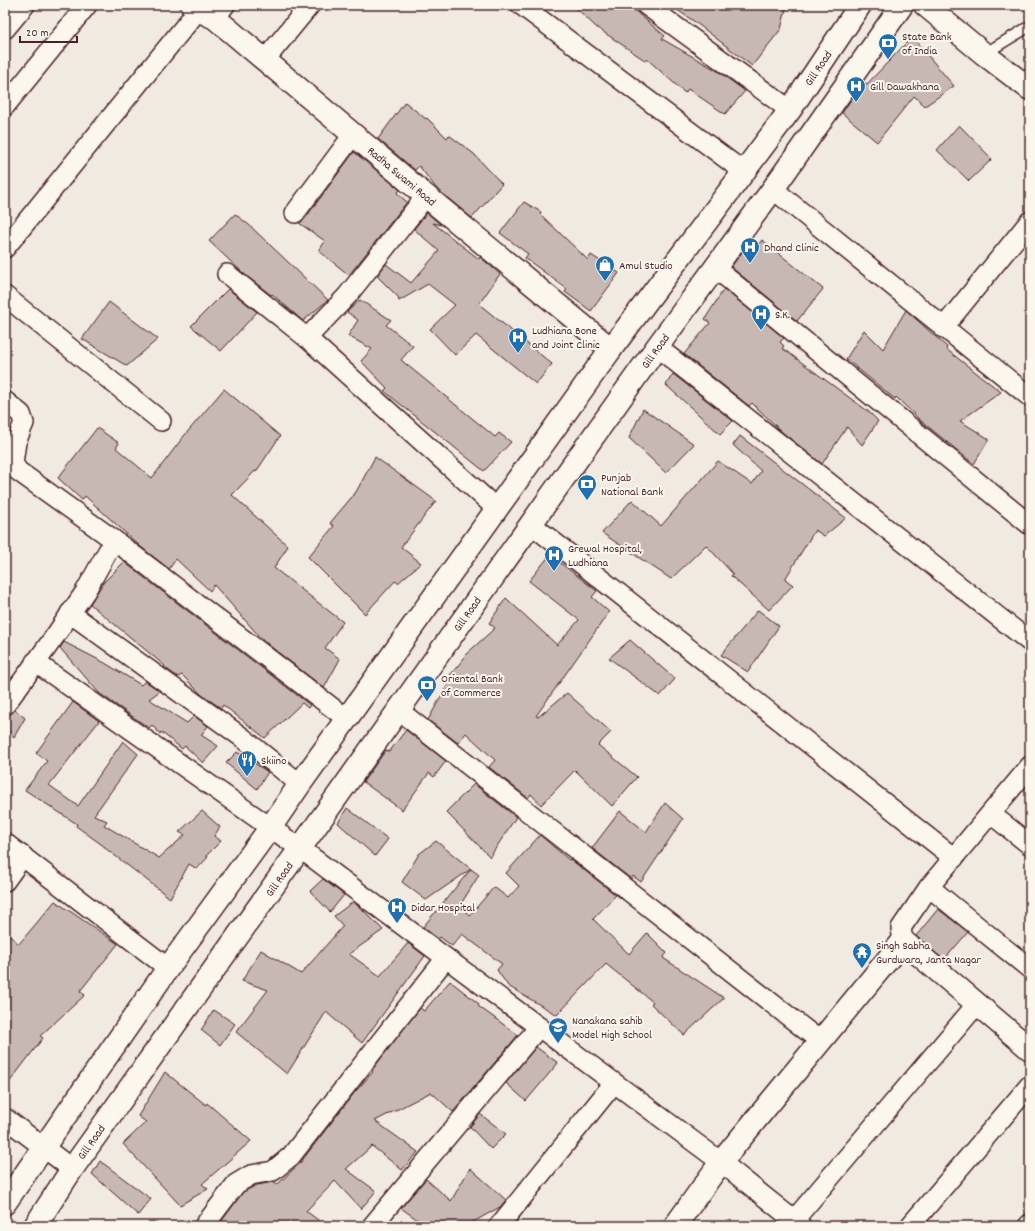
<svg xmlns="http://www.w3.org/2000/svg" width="1035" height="1231" font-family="Dekko,sans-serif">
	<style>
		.building { fill: #c8b8b3; stroke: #4a1f2b }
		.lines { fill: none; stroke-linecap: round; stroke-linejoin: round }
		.lane-casing { stroke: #4a1f2b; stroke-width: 13 }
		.street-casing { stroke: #4a1f2b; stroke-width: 22 }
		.secondary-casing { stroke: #4a1f2b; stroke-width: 25 }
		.primary-casing { stroke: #4a1f2b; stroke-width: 25 }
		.lane { stroke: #fbf7ec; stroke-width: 10 }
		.street { stroke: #fbf7ec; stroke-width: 19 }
		.secondary { stroke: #fbf7ec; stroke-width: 22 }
		.primary { stroke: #fbf7ec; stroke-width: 22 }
		.labels { text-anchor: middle; stroke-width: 4; stroke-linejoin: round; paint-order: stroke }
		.poi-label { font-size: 12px; fill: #4a1f2b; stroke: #fbf7ec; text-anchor: start }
		.street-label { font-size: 12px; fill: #4a1f2b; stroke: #fbf7ec }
	</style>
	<rect width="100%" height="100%" fill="#f0eae0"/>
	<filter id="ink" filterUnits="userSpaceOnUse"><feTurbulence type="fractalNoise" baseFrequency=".025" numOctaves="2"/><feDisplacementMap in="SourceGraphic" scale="8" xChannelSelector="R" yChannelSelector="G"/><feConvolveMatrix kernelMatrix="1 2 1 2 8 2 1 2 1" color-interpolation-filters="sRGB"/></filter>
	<g filter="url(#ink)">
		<g class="building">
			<polygon points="573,5 628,5 665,36 662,39 716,70 745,91 725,114 688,89 685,93 647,59 646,61 596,27"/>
			<polygon points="670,5 787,5 781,29 752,66 695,22"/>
			<polygon points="912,37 954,86 925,106 914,96 877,142 842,113 863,82 867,84"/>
			<polygon points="405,102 426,119 427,118 447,138 449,135 474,154 502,184 472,218 437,189 419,166 415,170 378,139"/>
			<polygon points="959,125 992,159 969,181 937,150"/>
			<polygon points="354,152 400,190 397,193 407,202 349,275 319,251 325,241 299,223 304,220"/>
			<polygon points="524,202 541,212 540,214 588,260 591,255 619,273 591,311 565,292 567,289 525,258 528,254 500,233"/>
			<polygon points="427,213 441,225 433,223 479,259 480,257 500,274 479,304 552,364 536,384 476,335 455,355 430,329 455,305 428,284 399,301 398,299 399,298 377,276 386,264 411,283 439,251 414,229"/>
			<polygon points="235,214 249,225 328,300 303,321 272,294 271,295 244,274 209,241"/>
			<polygon points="762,240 823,289 797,321 731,267 743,251 749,256"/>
			<polygon points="228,289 257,312 221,351 191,326"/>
			<polygon points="724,289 784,338 780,342 784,346 782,348 869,412 878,421 862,445 847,427 822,464 782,432 752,403 749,406 684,354 710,323 705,319"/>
			<polygon points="360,300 391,320 386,325 413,346 401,360 495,437 499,433 511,442 484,471 384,391 387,388 361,361 372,349 348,336 358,320 347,312"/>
			<polygon points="109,302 158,339 127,366 82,339"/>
			<polygon points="906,310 947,347 946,349 1001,392 960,421 989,439 974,464 920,420 896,397 895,399 846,359 864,330 883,349"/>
			<polygon points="673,374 733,421 720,434 666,385"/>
			<polygon points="224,389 280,436 256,472 255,471 232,495 288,546 274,568 343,622 325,648 340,659 324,688 270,646 259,636 214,585 210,591 176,559 169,569 141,547 85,496 82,500 58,478 97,428 119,443 116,448 152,478 184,436"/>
			<polygon points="643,409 694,444 666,473 629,438"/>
			<polygon points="740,436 846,518 824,536 815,530 785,579 793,585 769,610 731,576 733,574 706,545 671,579 602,533 632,500 661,526 718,461 752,484 761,471 733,445"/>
			<polygon points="375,457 436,501 401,547 421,563 398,583 395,581 365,614 308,557 334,526 330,523 356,492"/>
			<polygon points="550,555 597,591 592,597 609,612 536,716 538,717 567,693 611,732 598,745 637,777 612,806 575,770 541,805 531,794 528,798 489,767 495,760 466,733 458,743 428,720 449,682 447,679 465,657 464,656 495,628 489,623 506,598 557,645 579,620 529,581"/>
			<polygon points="124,562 310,705 308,708 302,703 265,738 223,705 221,708 202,695 182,675 178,677 164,667 165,666 90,604 103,583"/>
			<polygon points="758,610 779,626 748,672 721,655"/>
			<polygon points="630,640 675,679 660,696 609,658"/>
			<polygon points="64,642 105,663 141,685 145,681 160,691 149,699 187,723 194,716 208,726 201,735 218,746 203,763 185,746 182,749 161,732 160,734 152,725 149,728 99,693 60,648"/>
			<polygon points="73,702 99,721 49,785 78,806 123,741 138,754 94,815 107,821 104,825 159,858 185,835 179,832 202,811 220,827 214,836 221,841 206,856 208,857 197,869 189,864 170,898 105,848 105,847 76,826 77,824 25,790 47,761 36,753"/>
			<polygon points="15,710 25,718 14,737 5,727 5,719 7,715"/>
			<polygon points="406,730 446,761 434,777 429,773 402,810 363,782 386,750 389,752"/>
			<polygon points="237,752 268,772 257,789 226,763"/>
			<polygon points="474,784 516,817 490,857 446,812"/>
			<polygon points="665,803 683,819 641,882 633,876 631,879 592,848 620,811 646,832"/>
			<polygon points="347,808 388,839 375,856 338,823"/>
			<polygon points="540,835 569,860 570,859 616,895 593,919 629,954 647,933 667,953 663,958 724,998 684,1035 651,1004 653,1002 606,964 557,1015 508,986 497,970 502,964 462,934 452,946 440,937 438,939 423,927 471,869 479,875 459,907 470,915 494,887 508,898 519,886 506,873"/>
			<polygon points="436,841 471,869 426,900 402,882 419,854"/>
			<polygon points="323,879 344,895 330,912 310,891"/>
			<polygon points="55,901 118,944 80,991 85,995 40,1036 43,1038 5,1088 5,932 19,944"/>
			<polygon points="353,902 363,910 383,930 349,954 380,976 408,943 425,956 362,1043 326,1012 287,1074 236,1032 268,990 242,981 261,950 301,974 343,926 334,916"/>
			<polygon points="938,909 968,932 944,960 916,936"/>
			<polygon points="450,981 479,1004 478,1006 518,1035 453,1112 431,1092 375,1121 418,1152 402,1170 372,1146 346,1169 376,1191 361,1209 335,1181 306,1211 326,1226 218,1226 243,1192 257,1185 274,1182 278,1184 300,1163 355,1092 373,1072 372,1070 420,1008 424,1011"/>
			<polygon points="214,1010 235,1024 220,1045 201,1030"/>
			<polygon points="536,1047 558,1063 526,1101 506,1083"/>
			<polygon points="165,1072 206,1105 207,1103 251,1141 202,1184 208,1189 180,1205 123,1144 146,1122 138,1116"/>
			<polygon points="480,1114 506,1134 491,1149 470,1127"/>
			<polygon points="100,1161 151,1199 138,1215 92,1174"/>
			<polygon points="470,1168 506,1200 500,1207 466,1226 426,1226 401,1208 426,1179 451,1201"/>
		</g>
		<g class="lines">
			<g class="lane-casing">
				<polyline id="lane" points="984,54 1030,26"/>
			</g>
			<g class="street-casing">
				<g id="street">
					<polyline points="521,5 744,172"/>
					<polyline points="646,5 790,110"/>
					<polyline points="215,18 225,5"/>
					<polyline points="5,29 25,5"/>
					<polyline points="264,61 310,5"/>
					<polyline points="5,106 87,5"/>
					<polyline points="773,189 1030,397"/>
					<polyline points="295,213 353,135"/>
					<polyline points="5,248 198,10"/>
					<polyline points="715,268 1030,525"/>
					<polyline points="227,274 307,338 497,509"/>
					<polyline points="5,296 161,421"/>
					<polyline points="943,328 1030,221"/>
					<polyline points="307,338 347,296 426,196"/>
					<polyline points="657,347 1030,642"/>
					<polyline points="5,401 21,414 24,423 16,442 13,463 18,471 114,540 347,719"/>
					<polyline points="531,524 954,858"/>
					<polyline points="70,613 243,738 300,784"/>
					<polyline points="35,662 301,849 446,958 721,1162 801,1226"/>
					<polyline points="5,705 55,636 85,592 114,540"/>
					<polyline points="398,710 820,1041"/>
					<polyline points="991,814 1030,845"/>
					<polyline points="5,843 168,968"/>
					<polyline points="5,881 23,856"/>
					<polyline points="929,887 1030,969"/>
					<polyline points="903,941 901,928 929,887 1030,766"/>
					<polyline points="5,1118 72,1169"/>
					<polyline points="204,1226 236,1184 251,1175 273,1171 291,1156 446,958"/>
					<polyline points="372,1226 539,1027"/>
					<polyline points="499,1226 614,1083"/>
					<polyline points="789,1226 977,1004"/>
					<polyline points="910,1226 1030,1085"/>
					<polyline points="1028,1226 1030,1224"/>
				</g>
			</g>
			<g class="secondary-casing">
				<g id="secondary">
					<polyline points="192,5 198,10 215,18 426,196 611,349"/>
					<polyline points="925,5 984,54 1030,89"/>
					<polyline points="675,1226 721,1162 903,941 1030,1049"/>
				</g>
			</g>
			<g class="primary-casing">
				<g id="primary">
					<polyline points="5,1203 168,968 270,828 300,784 611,349 790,110 860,5"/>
					<polyline points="35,1226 72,1169 657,347 773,189 902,5"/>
				</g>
			</g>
			<use href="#lane" class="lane"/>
			<use href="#street" class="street"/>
			<use href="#secondary" class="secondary"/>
			<use href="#primary" class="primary"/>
		</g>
	</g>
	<defs>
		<g id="bank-pin" transform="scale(1)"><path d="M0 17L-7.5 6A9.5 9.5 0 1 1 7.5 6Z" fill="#1f6fb2" stroke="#fbf7ec"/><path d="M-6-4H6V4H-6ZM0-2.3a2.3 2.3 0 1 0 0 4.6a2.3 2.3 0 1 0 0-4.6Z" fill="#fff"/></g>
		<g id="hospital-pin" transform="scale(1)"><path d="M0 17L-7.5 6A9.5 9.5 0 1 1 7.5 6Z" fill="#1f6fb2" stroke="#fbf7ec"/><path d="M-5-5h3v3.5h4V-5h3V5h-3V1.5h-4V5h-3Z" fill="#fff"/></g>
		<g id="shop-pin" transform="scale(1)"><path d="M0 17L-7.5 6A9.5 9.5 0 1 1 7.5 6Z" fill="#1f6fb2" stroke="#fbf7ec"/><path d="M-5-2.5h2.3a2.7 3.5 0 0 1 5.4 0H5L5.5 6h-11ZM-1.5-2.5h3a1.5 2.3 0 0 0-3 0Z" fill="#fff"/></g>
		<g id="restaurant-pin" transform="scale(1)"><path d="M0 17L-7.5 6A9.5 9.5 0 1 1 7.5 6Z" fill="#1f6fb2" stroke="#fbf7ec"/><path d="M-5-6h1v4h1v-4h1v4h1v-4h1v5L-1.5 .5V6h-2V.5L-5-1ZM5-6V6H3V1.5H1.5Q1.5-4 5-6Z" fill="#fff"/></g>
		<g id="temple-pin" transform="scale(1)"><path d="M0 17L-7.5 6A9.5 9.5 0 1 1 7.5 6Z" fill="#1f6fb2" stroke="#fbf7ec"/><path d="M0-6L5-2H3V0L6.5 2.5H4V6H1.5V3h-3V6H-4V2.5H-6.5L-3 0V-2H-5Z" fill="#fff"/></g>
		<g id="school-pin" transform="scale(1)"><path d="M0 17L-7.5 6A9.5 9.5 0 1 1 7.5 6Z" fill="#1f6fb2" stroke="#fbf7ec"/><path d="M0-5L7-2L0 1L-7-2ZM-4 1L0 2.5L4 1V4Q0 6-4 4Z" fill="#fff"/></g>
	</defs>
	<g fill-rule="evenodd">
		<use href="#bank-pin" x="888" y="43"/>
		<use href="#hospital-pin" x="856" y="86"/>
		<use href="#hospital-pin" x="750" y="247"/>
		<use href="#shop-pin" x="605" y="265"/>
		<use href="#hospital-pin" x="761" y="314"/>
		<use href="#hospital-pin" x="518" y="337"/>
		<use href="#bank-pin" x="587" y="484"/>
		<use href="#hospital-pin" x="554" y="555"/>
		<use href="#bank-pin" x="427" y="685"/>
		<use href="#restaurant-pin" x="247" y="760"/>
		<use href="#hospital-pin" x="397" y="907"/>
		<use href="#temple-pin" x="862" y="952"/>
		<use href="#school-pin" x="558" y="1027"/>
	</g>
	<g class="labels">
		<g class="poi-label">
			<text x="902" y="40">State Bank<tspan x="902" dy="14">of India</tspan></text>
			<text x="870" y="90">Gill Dawakhana</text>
			<text x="764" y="251">Dhand Clinic</text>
			<text x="619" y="269">Amul Studio</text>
			<text x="775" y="318">S.K.</text>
			<text x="532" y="334">Ludhiana Bone<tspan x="532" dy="14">and Joint Clinic</tspan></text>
			<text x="601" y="481">Punjab<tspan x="601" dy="14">National Bank</tspan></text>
			<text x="568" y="552">Grewal Hospital,<tspan x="568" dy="14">Ludhiana</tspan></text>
			<text x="441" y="682">Oriental Bank<tspan x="441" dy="14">of Commerce</tspan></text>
			<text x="261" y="764">Skiino</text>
			<text x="411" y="911">Didar Hospital</text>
			<text x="876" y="949">Singh Sabha<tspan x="876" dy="14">Gurdwara, Janta Nagar</tspan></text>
			<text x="572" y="1024">Nanakana sahib<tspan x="572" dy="14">Model High School</tspan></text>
		</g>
		<g class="street-label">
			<text transform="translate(818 68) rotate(-56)" y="4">Gill Road</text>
			<text transform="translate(402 176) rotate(40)" y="4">Radha Swami Road</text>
			<text transform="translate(655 351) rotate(-54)" y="4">Gill Road</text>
			<text transform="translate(467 614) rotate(-55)" y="4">Gill Road</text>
			<text transform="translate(279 879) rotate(-55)" y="4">Gill Road</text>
			<text transform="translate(91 1142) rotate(-55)" y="4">Gill Road</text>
		</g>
	</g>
	<rect width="1035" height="1231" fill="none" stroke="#fbf7ec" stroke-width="20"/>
	<rect x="10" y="10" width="1015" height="1211" fill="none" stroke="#4a1f2b" stroke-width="1.5" filter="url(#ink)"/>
	<path d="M20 36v6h57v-6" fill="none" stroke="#4a1f2b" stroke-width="2"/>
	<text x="26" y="36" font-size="12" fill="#4a1f2b" stroke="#fbf7ec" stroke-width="3" paint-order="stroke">20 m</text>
</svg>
